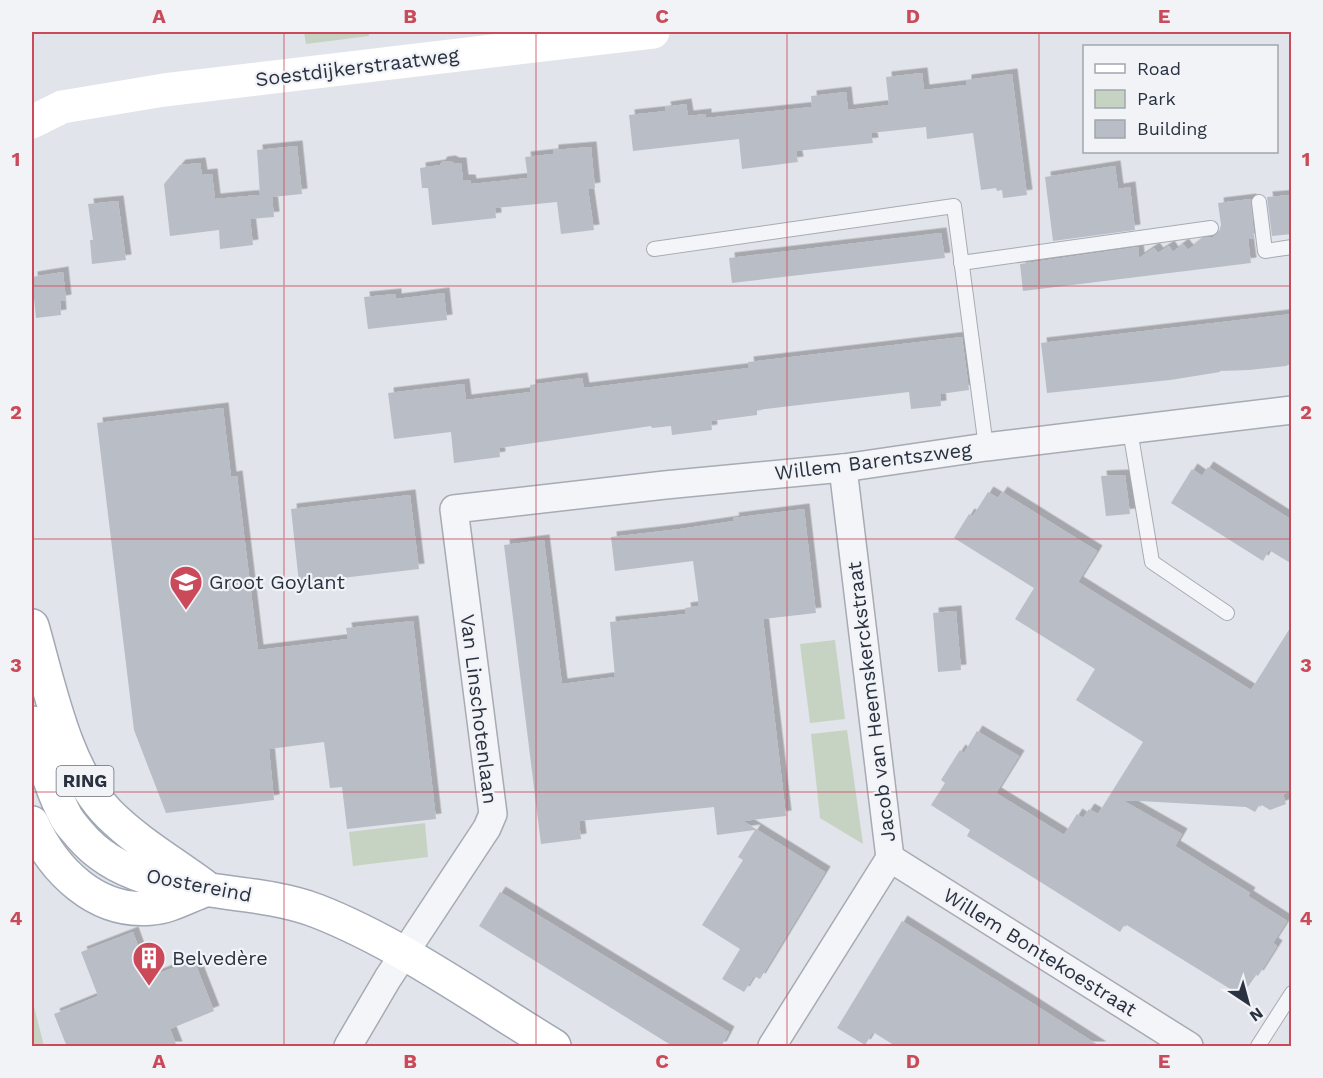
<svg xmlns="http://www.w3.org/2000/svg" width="1323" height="1078" font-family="'Work Sans',sans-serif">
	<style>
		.green { fill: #c6d3c3 }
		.building { fill: #b9bdc6; filter: url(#shadow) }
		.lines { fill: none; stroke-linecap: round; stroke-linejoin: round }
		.lane-casing { stroke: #a6abb4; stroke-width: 16 }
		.street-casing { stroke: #a6abb4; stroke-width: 30 }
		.primary-casing { stroke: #a1a8b5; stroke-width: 36 }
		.lane { stroke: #f4f5f8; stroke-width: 14 }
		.street { stroke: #f4f5f8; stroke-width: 27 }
		.secondary { stroke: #fff; stroke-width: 33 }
		.primary { stroke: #fff; stroke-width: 33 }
		.grid { fill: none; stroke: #cb4a59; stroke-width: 1.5; stroke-opacity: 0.55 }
		.labels { text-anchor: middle; stroke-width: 4.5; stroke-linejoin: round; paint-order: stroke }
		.shield { fill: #f1f3f7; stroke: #666c78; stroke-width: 1.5 }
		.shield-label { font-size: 18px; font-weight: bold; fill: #2a3241 }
		.street-label { font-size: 20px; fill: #2a3241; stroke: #f1f3f7 }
		.poi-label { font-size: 20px; fill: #2a3241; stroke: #f1f3f7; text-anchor: start }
		.neatline { fill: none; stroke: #cb4a59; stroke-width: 2 }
		.grid-label { font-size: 20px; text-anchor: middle; font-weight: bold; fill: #cb4a59 }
	</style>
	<defs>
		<filter id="shadow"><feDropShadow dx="5.5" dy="-5.5" stdDeviation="0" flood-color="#0004"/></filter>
	</defs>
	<rect width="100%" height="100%" fill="#e1e4ea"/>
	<g class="green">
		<polygon points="304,32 368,32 369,36 306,44"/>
		<polygon points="835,640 845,719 810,723 800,644"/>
		<polygon points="847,730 863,844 820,818 811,734"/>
		<polygon points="425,823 428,857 353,866 349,832"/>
		<polygon points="32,999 44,1046 32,1046"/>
	</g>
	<g class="building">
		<polygon points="922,73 924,90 966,85 966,80 1012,74 1027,195 1003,198 1002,190 997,191 996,188 981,190 973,133 927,139 926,127 871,133 873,143 796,151 798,162 742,169 739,139 633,151 629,115 666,111 665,107 686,104 688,116 706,114 706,118 812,107 811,96 846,92 848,110 889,105 886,77"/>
		<polygon points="297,146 302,194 272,197 274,217 250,219 253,245 220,249 219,230 170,236 164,184 180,165 200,163 202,175 212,174 215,199 260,195 257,150"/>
		<polygon points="591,147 595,188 588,189 594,230 561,234 557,202 495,208 496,218 432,225 428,188 422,188 420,168 440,165 442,162 450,161 454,163 461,163 463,180 470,180 471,184 528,178 525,157 553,154 553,150"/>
		<polygon points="1115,166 1118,189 1130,187 1135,230 1053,241 1045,177"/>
		<polygon points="1292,195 1292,234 1272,236 1267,197"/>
		<polygon points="1251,199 1254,238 1248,239 1251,263 1023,291 1020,264 1138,247 1139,258 1154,248 1158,253 1169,246 1173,252 1183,244 1188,250 1203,238 1213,237 1219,232 1221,225 1218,203"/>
		<polygon points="118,201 126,260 92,264 90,240 93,240 88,204"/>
		<polygon points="941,233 945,258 732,283 729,258"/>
		<polygon points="63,272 66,300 60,301 61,315 36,318 32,277"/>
		<polygon points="444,293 447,320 368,329 364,297 396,294 396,299"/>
		<polygon points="1292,314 1292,363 1286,366 1249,370 1220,371 1220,372 1170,380 1047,393 1041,343"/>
		<polygon points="962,337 969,390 940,394 941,406 911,409 909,392 757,410 757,415 711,421 712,430 672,435 671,426 652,428 651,426 499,448 500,457 454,463 451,432 394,439 388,393 464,384 466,400 531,392 530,385 582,378 584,388 749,368 748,362"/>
		<polygon points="223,408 231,477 237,476 258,650 348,639 346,628 413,621 436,819 347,829 342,787 330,788 324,742 269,749 274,800 166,813 134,730 97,423"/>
		<polygon points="1208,467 1292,520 1292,564 1269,550 1263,561 1171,503 1192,469 1202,476"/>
		<polygon points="1125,475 1130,514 1106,516 1101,476"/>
		<polygon points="988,492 998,498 1002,492 1097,551 1078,582 1251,690 1292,625 1292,791 1283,794 1286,804 1270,810 1260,804 1255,812 1246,807 1122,800 1182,834 1175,846 1250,893 1248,896 1287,921 1273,943 1277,946 1258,976 1255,974 1240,995 1125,924 1120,932 967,836 970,830 931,805 945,783 941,780 960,750 964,753 977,731 1019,756 996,793 1064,835 1077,814 1083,818 1089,809 1098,814 1143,742 1076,700 1095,669 1015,619 1034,588 954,538 969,514 973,516"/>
		<polygon points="410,495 419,569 299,583 291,509"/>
		<polygon points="804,509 816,613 763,619 786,816 743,821 825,872 760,979 754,976 744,992 722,979 740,949 702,925 743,860 738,857 755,830 717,835 714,807 579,821 581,839 541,844 504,545 544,540 562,684 615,677 610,622 686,614 685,608 699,606 693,561 615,571 611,537 680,529 734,521 733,518"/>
		<polygon points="956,611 961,670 938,672 933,613"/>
		<polygon points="500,892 729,1032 721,1047 674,1047 479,926"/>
		<polygon points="902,921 999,982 1101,1047 897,1047 873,1032 865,1045 837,1028"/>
		<polygon points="133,932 149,977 194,960 214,1011 170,1029 177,1047 67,1047 54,1014 98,996 81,952"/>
	</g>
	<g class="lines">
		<g class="lane-casing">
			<g id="lane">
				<polyline points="1259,202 1265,251 1292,247"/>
				<polyline points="654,249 954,206 986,447"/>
				<polyline points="961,263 1211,228"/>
				<polyline points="1130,430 1152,562 1227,613"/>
				<polyline points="1258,1046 1292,993"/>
			</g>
		</g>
		<g class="street-casing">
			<g id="street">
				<polyline points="890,858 1189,1046"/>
				<polyline points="348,1046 388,978 487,828 493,814 454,509 665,485 843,468 986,447 1292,410"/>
				<polyline points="772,1046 890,858 843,468"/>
			</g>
		</g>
		<g class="primary-casing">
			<g id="primary">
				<path d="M32 626C49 685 65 770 109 814 137 842 173 863 204 886"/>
				<path d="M32 723C42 754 50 787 66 817 69 823 75 829 80 835 136 902 242 882 317 911 399 943 480 1001 554 1046"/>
				<path d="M32 823C53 870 96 914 152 908 169 907 188 896 205 890"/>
			</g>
		</g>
		<use href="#lane" class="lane"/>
		<use href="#street" class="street"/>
		<polyline class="secondary" points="32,122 62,107 164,90 653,32"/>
		<use href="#primary" class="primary"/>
	</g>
	<path class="grid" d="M284 32V1046M536 32V1046M787 32V1046M1039 32V1046M32 286H1292M32 539H1292M32 792H1292"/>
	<defs>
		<g id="school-pin" transform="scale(1.725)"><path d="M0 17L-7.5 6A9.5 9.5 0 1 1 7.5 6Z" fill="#cb4a59" stroke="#f1f3f7"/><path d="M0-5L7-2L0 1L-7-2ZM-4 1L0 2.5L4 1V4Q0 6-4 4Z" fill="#fff"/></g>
		<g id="building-pin" transform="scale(1.725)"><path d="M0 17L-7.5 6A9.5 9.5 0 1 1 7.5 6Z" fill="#cb4a59" stroke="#f1f3f7"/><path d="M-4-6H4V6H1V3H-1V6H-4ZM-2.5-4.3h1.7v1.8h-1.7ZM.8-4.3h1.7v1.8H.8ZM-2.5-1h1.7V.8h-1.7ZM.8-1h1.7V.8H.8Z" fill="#fff"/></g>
	</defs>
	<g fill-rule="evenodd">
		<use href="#school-pin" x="186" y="582"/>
		<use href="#building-pin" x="149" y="958"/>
	</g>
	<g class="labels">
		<rect class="shield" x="56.5" y="766" width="57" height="30" rx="4.5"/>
		<g class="shield-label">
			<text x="85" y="787">RING</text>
		</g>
		<g class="street-label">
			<text transform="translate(357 67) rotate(-7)" y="7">Soestdijkerstraatweg</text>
			<text transform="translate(873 461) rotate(-7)" y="7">Willem Barentszweg</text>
			<text transform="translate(871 702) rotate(-97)" y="7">Jacob van Heemskerckstraat</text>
			<text transform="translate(479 709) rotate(83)" y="7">Van Linschotenlaan</text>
			<text transform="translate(199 885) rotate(11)" y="7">Oostereind</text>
			<text transform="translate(1040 952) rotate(32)" y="7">Willem Bontekoestraat</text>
		</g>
		<g class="poi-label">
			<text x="209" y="589">Groot Goylant</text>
			<text x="172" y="965">Belvedère</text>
		</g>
	</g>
	<rect width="1323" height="1078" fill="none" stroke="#f1f3f7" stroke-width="66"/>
	<rect x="1083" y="45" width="195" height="108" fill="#f1f3f7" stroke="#a1a6ae" stroke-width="1.5"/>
	<rect x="1095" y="64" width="30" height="9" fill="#ffffff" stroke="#a1a6ae" stroke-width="1.5"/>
	<text x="1137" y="75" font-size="18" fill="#2a3241">Road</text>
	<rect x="1095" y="90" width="30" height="18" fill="#c6d3c3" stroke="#a1a6ae" stroke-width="1.5"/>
	<text x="1137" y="105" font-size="18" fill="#2a3241">Park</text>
	<rect x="1095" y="120" width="30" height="18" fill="#b9bdc6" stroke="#a1a6ae" stroke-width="1.5"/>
	<text x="1137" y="135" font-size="18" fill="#2a3241">Building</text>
	<g transform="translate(1248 1003) rotate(144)" stroke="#f1f3f7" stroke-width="4.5" paint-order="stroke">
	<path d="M0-4.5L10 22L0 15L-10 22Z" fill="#2a3241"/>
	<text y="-9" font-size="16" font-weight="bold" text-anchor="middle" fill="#2a3241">N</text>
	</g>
	<rect x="33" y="33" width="1257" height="1012" class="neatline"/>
	<g class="grid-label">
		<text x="159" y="23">A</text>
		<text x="410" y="23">B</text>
		<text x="662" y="23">C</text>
		<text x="913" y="23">D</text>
		<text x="1164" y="23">E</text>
		<text x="16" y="166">1</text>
		<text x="1306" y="166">1</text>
		<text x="16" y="419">2</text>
		<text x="1306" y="419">2</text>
		<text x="16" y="672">3</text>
		<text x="1306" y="672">3</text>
		<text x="16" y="925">4</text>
		<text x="1306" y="925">4</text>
		<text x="159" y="1068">A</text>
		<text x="410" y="1068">B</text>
		<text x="662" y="1068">C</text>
		<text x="913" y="1068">D</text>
		<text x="1164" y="1068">E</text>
	</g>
</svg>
